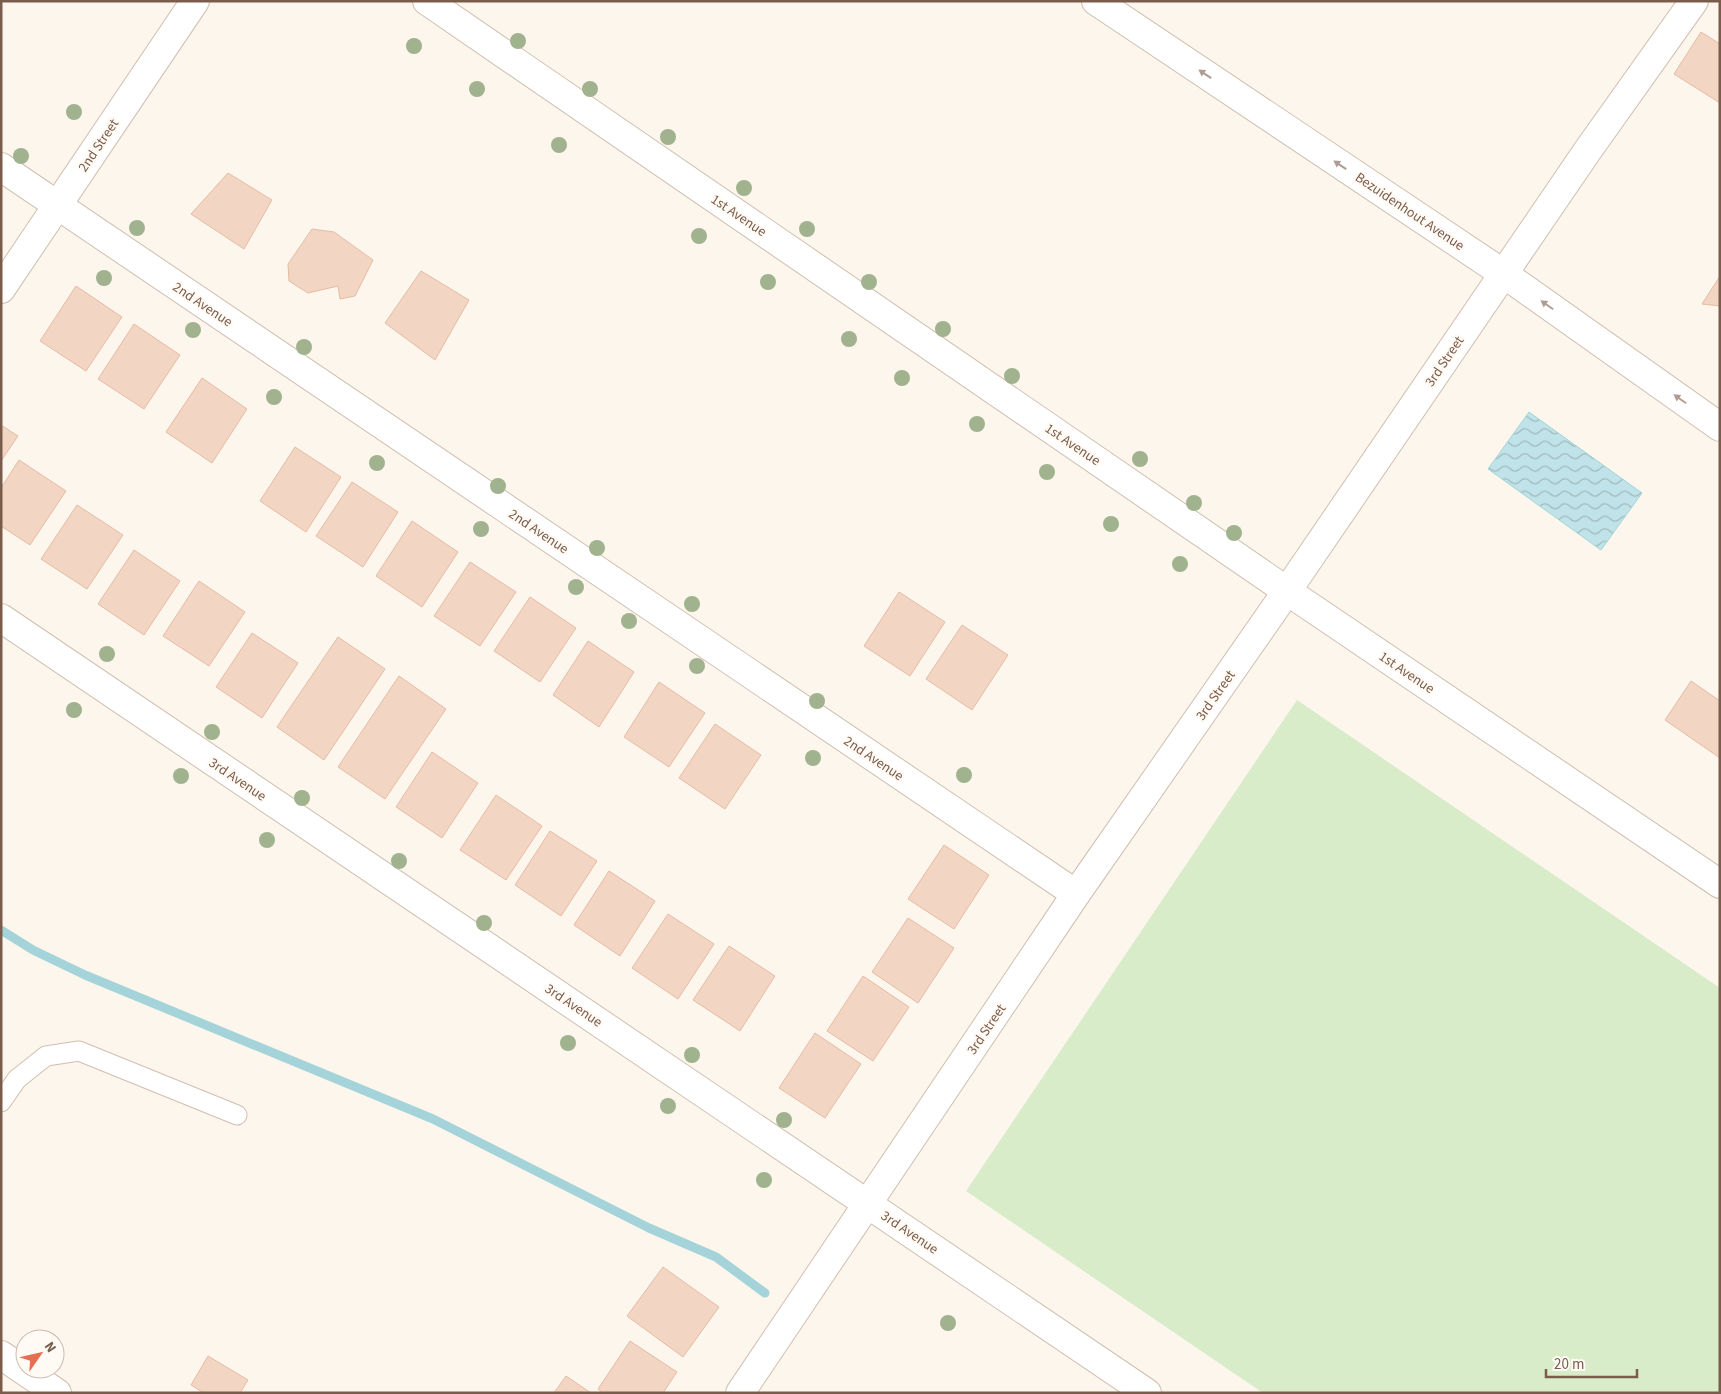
<svg xmlns="http://www.w3.org/2000/svg" width="1721" height="1394" font-family="'Source Sans 3',sans-serif">
	<style>
		.park { fill: #d8ecc9 }
		.water { fill: url(#water-waves); stroke: #a5d3da }
		.lines { fill: none; stroke-linecap: round; stroke-linejoin: round }
		.stream { stroke: #a5d3da; stroke-width: 9 }
		.building { fill: #f3d5c3; stroke: #e6bba3 }
		.service-casing { stroke: #d1beb0; stroke-width: 21 }
		.minor-casing { stroke: #d1beb0; stroke-width: 30 }
		.tertiary-casing { stroke: #d1beb0; stroke-width: 30 }
		.service { stroke: #fff; stroke-width: 19 }
		.minor { stroke: #fff; stroke-width: 28 }
		.tertiary { stroke: #fff; stroke-width: 28 }
		.tree { fill: #a0b28e }
		.oneway { fill: #af9d94 }
		.labels { text-anchor: middle; stroke-width: 4.5; stroke-linejoin: round; paint-order: stroke }
		.street-label { font-size: 14px; fill: #7a5c4d; stroke: #fffaf3 }
	</style>
	<defs>
		<pattern id="water-waves" width="16" height="10" patternUnits="userSpaceOnUse" patternTransform="scale(1.25)"><rect width="16" height="10" fill="#bfe3e8"/><path d="M0 5q4-4 8 0t8 0" fill="none" stroke="#a0bbbe"/></pattern>
	</defs>
	<rect width="100%" height="100%" fill="#fdf6ec"/>
	<polygon class="park" points="1297,700 1720,988 1720,1393 1263,1393 966,1191"/>
	<polygon class="water" points="1529,412 1642,493 1601,550 1488,469"/>
	<g class="lines">
		<polyline class="stream" points="1,930 33,950 85,975 433,1119 649,1228 716,1257 765,1293"/>
	</g>
	<g class="building">
		<polygon points="1701,32 1720,44 1720,103 1674,74"/>
		<polygon points="228,173 272,200 244,249 191,214"/>
		<polygon points="312,229 334,232 373,260 355,296 340,299 338,286 308,293 289,281 288,264"/>
		<polygon points="421,271 469,300 435,360 385,323"/>
		<polygon points="1720,276 1720,306 1702,304"/>
		<polygon points="76,286 122,317 86,371 40,341"/>
		<polygon points="134,324 180,355 144,409 98,379"/>
		<polygon points="202,378 247,409 212,463 166,432"/>
		<polygon points="1,425 18,436 1,461"/>
		<polygon points="295,447 341,477 306,532 260,501"/>
		<polygon points="19,460 66,491 30,545 1,526 1,488"/>
		<polygon points="352,482 398,512 363,567 316,536"/>
		<polygon points="77,505 123,535 87,589 41,559"/>
		<polygon points="412,521 458,552 422,607 376,576"/>
		<polygon points="134,550 180,581 144,635 98,604"/>
		<polygon points="470,562 516,592 480,646 434,616"/>
		<polygon points="199,581 245,612 209,666 163,636"/>
		<polygon points="899,592 945,622 910,676 864,646"/>
		<polygon points="530,597 576,628 540,682 494,651"/>
		<polygon points="962,625 1008,655 972,710 926,679"/>
		<polygon points="252,633 298,663 262,718 216,687"/>
		<polygon points="338,637 385,669 324,760 277,727"/>
		<polygon points="588,641 634,672 599,727 553,695"/>
		<polygon points="399,676 446,709 385,799 338,767"/>
		<polygon points="1691,681 1720,701 1720,758 1665,720"/>
		<polygon points="659,682 705,713 669,767 624,737"/>
		<polygon points="715,724 761,755 725,809 679,778"/>
		<polygon points="432,752 478,783 442,838 396,807"/>
		<polygon points="496,795 542,826 506,880 460,850"/>
		<polygon points="550,831 597,861 561,916 515,885"/>
		<polygon points="944,845 989,875 954,929 908,899"/>
		<polygon points="609,871 655,901 620,956 574,925"/>
		<polygon points="668,914 714,944 678,999 632,968"/>
		<polygon points="908,918 954,948 918,1003 872,972"/>
		<polygon points="729,946 775,976 740,1031 693,1000"/>
		<polygon points="863,976 909,1007 873,1061 827,1031"/>
		<polygon points="815,1033 861,1064 825,1118 779,1088"/>
		<polygon points="663,1267 719,1307 683,1357 627,1316"/>
		<polygon points="630,1341 677,1372 663,1393 603,1393 598,1389"/>
		<polygon points="208,1356 248,1380 240,1393 204,1393 191,1385"/>
		<polygon points="566,1376 591,1393 554,1393"/>
	</g>
	<g class="lines">
		<g class="service-casing">
			<polyline id="service" points="1,1102 17,1079 46,1056 79,1051 237,1115"/>
		</g>
		<g class="minor-casing">
			<g id="minor">
				<polyline points="427,1 1287,591 1720,884"/>
				<polyline points="1,167 1076,894"/>
				<polyline points="1,289 195,1"/>
				<polyline points="1,618 1147,1393"/>
				<polyline points="1,1355 57,1393"/>
				<polyline points="740,1393 1076,894 1287,591 1588,150 1694,1"/>
			</g>
		</g>
		<g class="tertiary-casing">
			<polyline id="tertiary" points="1096,1 1504,274 1720,427"/>
		</g>
		<use href="#service" class="service"/>
		<use href="#minor" class="minor"/>
		<use href="#tertiary" class="tertiary"/>
	</g>
	<g class="tree">
		<circle cx="518" cy="41" r="8"/>
		<circle cx="414" cy="46" r="8"/>
		<circle cx="477" cy="89" r="8"/>
		<circle cx="590" cy="89" r="8"/>
		<circle cx="74" cy="112" r="8"/>
		<circle cx="668" cy="137" r="8"/>
		<circle cx="559" cy="145" r="8"/>
		<circle cx="21" cy="156" r="8"/>
		<circle cx="744" cy="188" r="8"/>
		<circle cx="137" cy="228" r="8"/>
		<circle cx="807" cy="229" r="8"/>
		<circle cx="699" cy="236" r="8"/>
		<circle cx="104" cy="278" r="8"/>
		<circle cx="768" cy="282" r="8"/>
		<circle cx="869" cy="282" r="8"/>
		<circle cx="943" cy="329" r="8"/>
		<circle cx="193" cy="330" r="8"/>
		<circle cx="849" cy="339" r="8"/>
		<circle cx="304" cy="347" r="8"/>
		<circle cx="1012" cy="376" r="8"/>
		<circle cx="902" cy="378" r="8"/>
		<circle cx="274" cy="397" r="8"/>
		<circle cx="977" cy="424" r="8"/>
		<circle cx="1140" cy="459" r="8"/>
		<circle cx="377" cy="463" r="8"/>
		<circle cx="1047" cy="472" r="8"/>
		<circle cx="498" cy="486" r="8"/>
		<circle cx="1194" cy="503" r="8"/>
		<circle cx="1111" cy="524" r="8"/>
		<circle cx="481" cy="529" r="8"/>
		<circle cx="1234" cy="533" r="8"/>
		<circle cx="597" cy="548" r="8"/>
		<circle cx="1180" cy="564" r="8"/>
		<circle cx="576" cy="587" r="8"/>
		<circle cx="692" cy="604" r="8"/>
		<circle cx="629" cy="621" r="8"/>
		<circle cx="107" cy="654" r="8"/>
		<circle cx="697" cy="666" r="8"/>
		<circle cx="817" cy="701" r="8"/>
		<circle cx="74" cy="710" r="8"/>
		<circle cx="212" cy="732" r="8"/>
		<circle cx="813" cy="758" r="8"/>
		<circle cx="964" cy="775" r="8"/>
		<circle cx="181" cy="776" r="8"/>
		<circle cx="302" cy="798" r="8"/>
		<circle cx="267" cy="840" r="8"/>
		<circle cx="399" cy="861" r="8"/>
		<circle cx="484" cy="923" r="8"/>
		<circle cx="568" cy="1043" r="8"/>
		<circle cx="692" cy="1055" r="8"/>
		<circle cx="668" cy="1106" r="8"/>
		<circle cx="784" cy="1120" r="8"/>
		<circle cx="764" cy="1180" r="8"/>
		<circle cx="948" cy="1323" r="8"/>
	</g>
	<defs><path id="oneway-solid" d="M-6-.8H1V-3.2L6.5 0L1 3.2V.8H-6Z" transform="scale(1.25)"/></defs>
	<g class="oneway">
		<use href="#oneway-solid" transform="translate(1205 74) rotate(-146)"/>
		<use href="#oneway-solid" transform="translate(1340 165) rotate(-146)"/>
		<use href="#oneway-solid" transform="translate(1547 305) rotate(-145)"/>
		<use href="#oneway-solid" transform="translate(1680 399) rotate(-145)"/>
	</g>
	<g class="labels">
		<g class="street-label">
			<text transform="translate(98 145) rotate(-56)" y="5">2nd Street</text>
			<text transform="translate(1410 211) rotate(34)" y="5">Bezuidenhout Avenue</text>
			<text transform="translate(739 215) rotate(34)" y="5">1st Avenue</text>
			<text transform="translate(203 304) rotate(34)" y="5">2nd Avenue</text>
			<text transform="translate(1444 361) rotate(-56)" y="5">3rd Street</text>
			<text transform="translate(1073 444) rotate(34)" y="5">1st Avenue</text>
			<text transform="translate(539 531) rotate(34)" y="5">2nd Avenue</text>
			<text transform="translate(1407 672) rotate(34)" y="5">1st Avenue</text>
			<text transform="translate(1215 695) rotate(-55)" y="5">3rd Street</text>
			<text transform="translate(874 758) rotate(34)" y="5">2nd Avenue</text>
			<text transform="translate(238 779) rotate(34)" y="5">3rd Avenue</text>
			<text transform="translate(574 1005) rotate(34)" y="5">3rd Avenue</text>
			<text transform="translate(986 1029) rotate(-56)" y="5">3rd Street</text>
			<text transform="translate(910 1232) rotate(34)" y="5">3rd Avenue</text>
		</g>
	</g>
	<rect width="1721" height="1394" fill="none" stroke="#7a5c4d" stroke-width="5"/>
	<g transform="translate(40 1354) rotate(56)"><circle r="24" fill="#fffaf3" stroke="#cabbb1"/>
	<path d="M0-4L9 19L0 12L-9 19Z" fill="#e76f51"/>
	<text y="-8" font-size="14" font-weight="bold" text-anchor="middle" fill="#7a5c4d">N</text>
	</g>
	<path d="M1546 1369v8h91v-8" fill="none" stroke="#7a5c4d" stroke-width="2.5"/>
	<text x="1554" y="1369" font-size="15" fill="#7a5c4d" stroke="#fffaf3" stroke-width="4" paint-order="stroke">20 m</text>
</svg>
